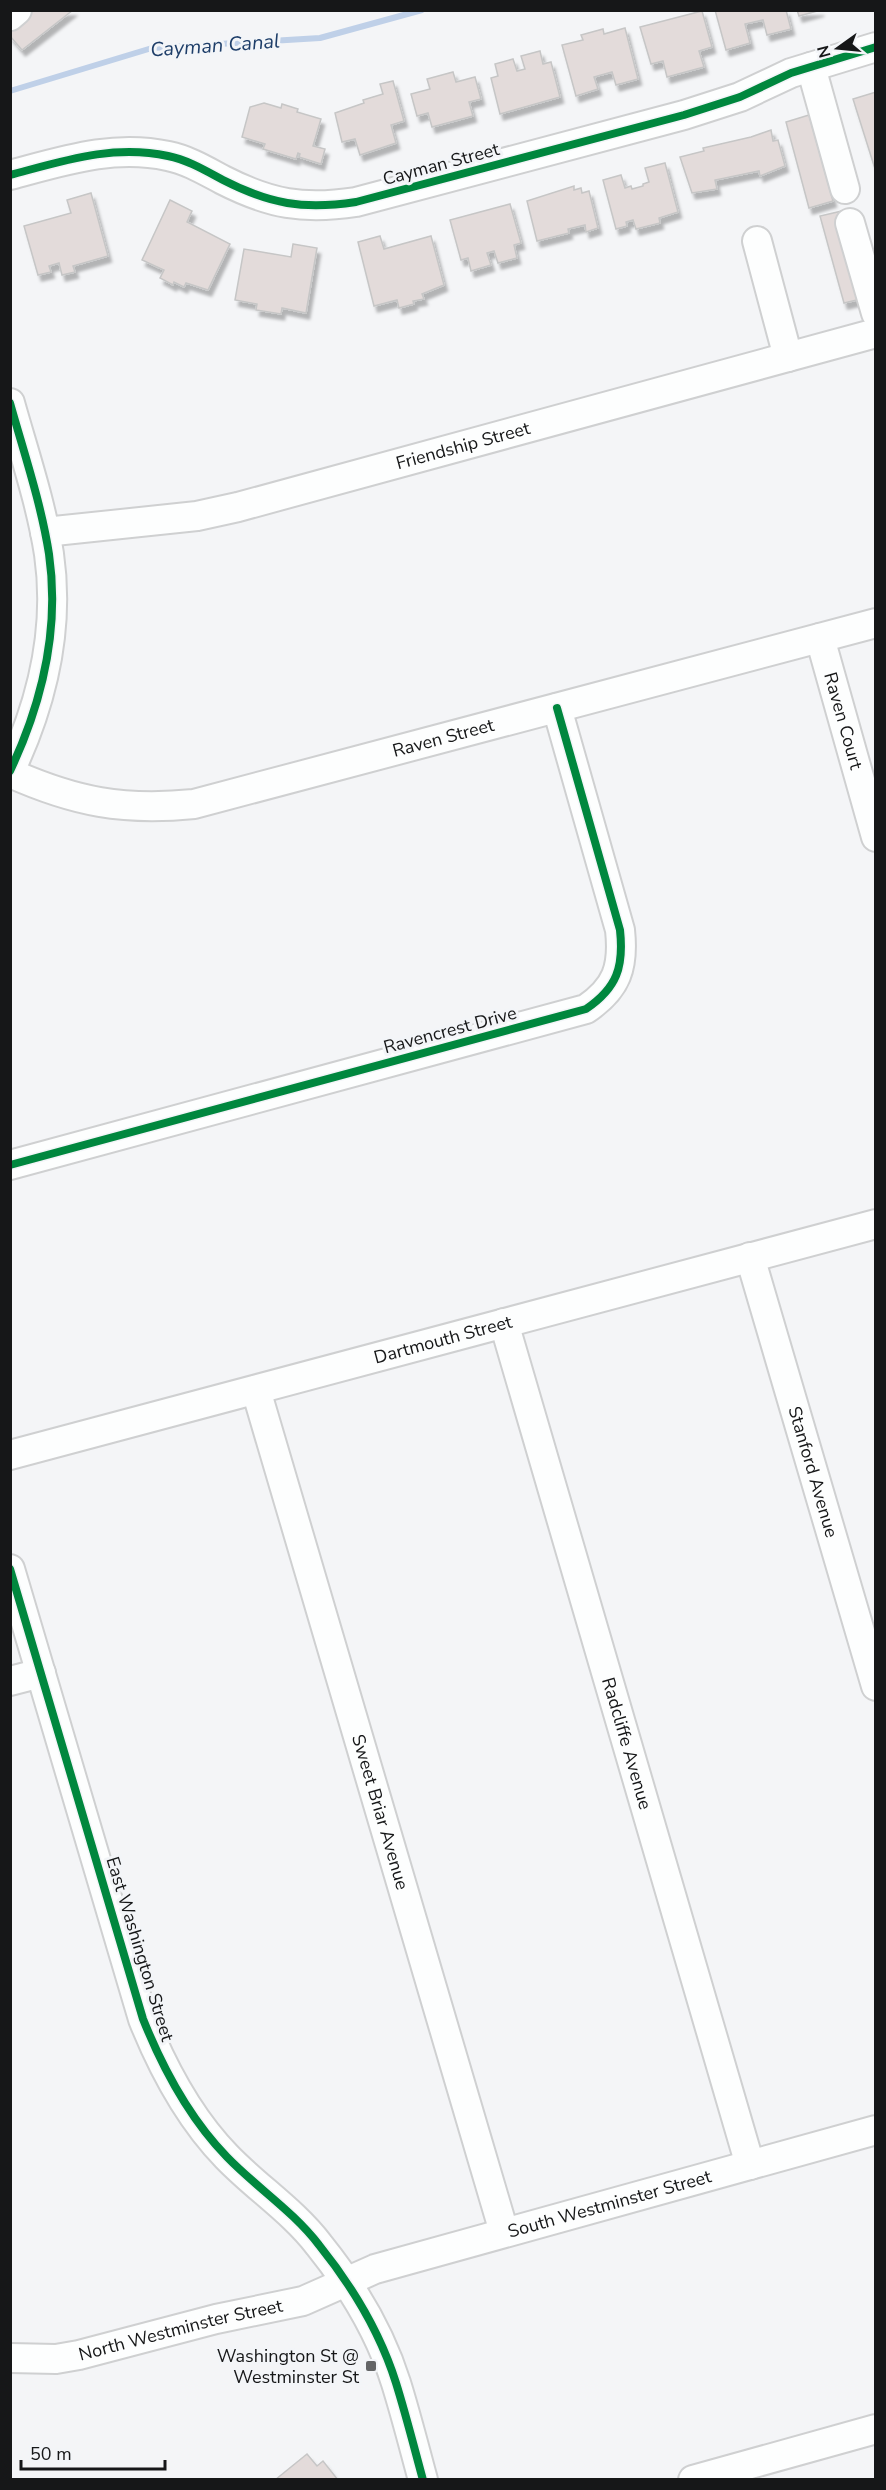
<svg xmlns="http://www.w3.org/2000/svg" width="886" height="2490" font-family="'Nunito Sans',sans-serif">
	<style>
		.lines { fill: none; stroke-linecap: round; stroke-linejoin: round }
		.stream { stroke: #bfd0e8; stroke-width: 6 }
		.building { fill: #e3dbda; stroke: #c6c6c6; stroke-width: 1.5; filter: url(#shadow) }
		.minor-casing { stroke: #cfd0d1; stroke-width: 32 }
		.minor { stroke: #fdfefe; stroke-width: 28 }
		.cycleway-casing { stroke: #f3f5f8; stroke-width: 11 }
		.cycleway { stroke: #00873e; stroke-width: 8 }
		.poi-dot { fill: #646566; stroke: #f3f5f8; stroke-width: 2 }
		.labels { text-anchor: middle; stroke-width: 6; stroke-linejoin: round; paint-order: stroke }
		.street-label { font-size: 18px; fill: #161718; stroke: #f3f5f8 }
		.poi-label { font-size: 18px; fill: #161718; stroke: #f3f5f8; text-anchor: end }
		.water-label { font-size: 20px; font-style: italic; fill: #1e3e69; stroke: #f3f5f8 }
	</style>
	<defs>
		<filter id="shadow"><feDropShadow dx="3.5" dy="6" stdDeviation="1.5" flood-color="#0004"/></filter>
	</defs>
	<rect width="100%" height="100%" fill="#f4f5f7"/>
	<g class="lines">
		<polyline class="stream" points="10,91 152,48 320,38 422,10"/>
	</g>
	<g class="building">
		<polygon points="34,10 73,10 22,50 10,36 10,29"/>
		<polygon points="715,10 786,10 791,29 767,35 763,20 745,24 750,43 726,50"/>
		<polygon points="797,10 821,10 799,16"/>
		<polygon points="702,11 712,47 699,51 704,67 667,77 663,61 651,64 640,27"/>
		<polygon points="625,28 638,79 616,85 612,72 594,77 598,89 576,96 562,45 583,40 581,35 603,29 604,34"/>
		<polygon points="540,51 543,64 551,62 560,97 500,114 491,78 498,76 495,64 513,59 517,71 525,69 521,56"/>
		<polygon points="453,72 456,82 475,77 481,99 469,102 473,116 432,127 428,113 417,116 411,94 430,89 427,79"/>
		<polygon points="393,81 404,121 391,125 396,143 360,155 355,139 342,142 335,113 364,103 363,100 383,94 380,84"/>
		<polygon points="876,92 876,172 853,99"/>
		<polygon points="264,103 281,108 282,104 298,109 297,112 321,119 313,146 325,149 321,164 299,157 300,154 298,153 296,159 263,149 265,144 242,137 250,107"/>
		<polygon points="809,115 833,201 809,208 786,122"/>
		<polygon points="771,130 773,141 778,140 785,166 760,176 759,171 715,180 717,189 692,193 680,157 704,151 703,148 751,137"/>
		<polygon points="665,163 678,212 659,218 660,223 636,229 633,220 626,222 627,226 616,229 603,180 621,175 625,188 631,186 632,189 643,186 643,184 649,182 645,168"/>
		<polygon points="574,186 574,190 581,188 582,193 589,191 598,228 586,232 585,225 568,229 569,233 537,241 527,201"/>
		<polygon points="91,193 108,256 73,266 75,272 62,275 59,263 49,266 51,272 38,275 24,226 71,213 67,200"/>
		<polygon points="170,200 192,211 187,222 230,244 208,290 186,283 184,287 174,282 173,285 160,278 164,270 142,260"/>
		<polygon points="510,204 521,243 514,245 517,258 498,263 494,251 487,253 491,265 471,271 468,258 461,260 450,220"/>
		<polygon points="842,211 865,298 844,303 820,216"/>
		<polygon points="380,236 384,249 431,236 444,285 422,294 424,299 413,301 414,304 399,308 397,300 374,306 358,242"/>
		<polygon points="293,244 317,248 306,313 282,308 281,314 256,310 257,304 235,300 244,249 291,257"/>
		<polygon points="307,2454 317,2466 323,2461 338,2480 275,2480"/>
	</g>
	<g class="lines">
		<g class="minor-casing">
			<g id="minor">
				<polyline points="10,16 17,10"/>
				<polyline points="811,67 845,189"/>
				<path d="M10 175C63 161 113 144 168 156 188 160 206 171 223 180 270 204 303 210 356 202L684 115 740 97 791 73 876 47"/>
				<polyline points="850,223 876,313"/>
				<polyline points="757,241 788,357"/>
				<path d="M10 403C24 453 41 503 49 554 60 630 42 703 10 771"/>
				<path id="s1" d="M45 532 197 516 238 507 876 333"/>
				<path id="s2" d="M820 638 876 837"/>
				<path id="s3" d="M10 773C75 802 123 811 194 804L876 623"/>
				<path d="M10 1165 586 1009C617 988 624 967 620 930L557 708"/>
				<path id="s4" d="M750 1257 876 1686"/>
				<path id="s5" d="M504 1323 750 2165"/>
				<path id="s6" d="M256 1390 504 2232"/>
				<path id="s7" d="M10 1455 876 1224"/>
				<path d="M10 1569 143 2019C163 2069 189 2118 227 2157 257 2188 293 2211 319 2245 352 2286 380 2332 396 2383 406 2415 414 2447 423 2480"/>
				<polyline points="10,1681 41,1673"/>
				<path id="s8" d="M10 2358 56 2359 79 2355 216 2319 303 2301 375 2269 876 2130"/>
				<polyline points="693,2480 876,2429"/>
			</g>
		</g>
		<use href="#minor" class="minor"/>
		<g class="cycleway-casing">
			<g id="cycleway">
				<path d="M10 175C63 161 113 144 168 156 188 160 206 171 223 180 270 204 303 210 356 202L684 115 740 97 791 73 876 47"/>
				<path d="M10 403C24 453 41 503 49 554 60 630 42 703 10 771"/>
				<path d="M10 1165 586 1009C617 988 624 967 620 930L557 708"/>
				<path d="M10 1569 143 2019C163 2069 189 2118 227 2157 257 2188 293 2211 319 2245 352 2286 380 2332 396 2383 406 2415 414 2447 423 2480"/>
			</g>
		</g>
		<use href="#cycleway" class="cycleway"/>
	</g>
	<rect class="poi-dot" x="365" y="2360" width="12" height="12" rx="3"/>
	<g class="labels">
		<g class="street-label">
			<text transform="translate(441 164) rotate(-15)" y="6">Cayman Street</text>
			<text dy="6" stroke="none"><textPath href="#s1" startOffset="428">Friendship Street</textPath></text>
			<text dy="6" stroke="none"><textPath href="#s2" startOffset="86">Raven Court</textPath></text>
			<text dy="6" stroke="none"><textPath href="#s3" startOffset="447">Raven Street</textPath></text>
			<text transform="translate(450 1030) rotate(-15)" y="6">Ravencrest Drive</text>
			<text dy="6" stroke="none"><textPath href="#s7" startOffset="448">Dartmouth Street</textPath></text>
			<text dy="6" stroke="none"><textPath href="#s4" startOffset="224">Stanford Avenue</textPath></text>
			<text dy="6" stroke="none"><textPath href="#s5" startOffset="438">Radcliffe Avenue</textPath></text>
			<text dy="6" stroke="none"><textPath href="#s6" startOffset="440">Sweet Briar Avenue</textPath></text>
			<text transform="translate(140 1949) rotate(73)" y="6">East Washington Street</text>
			<text dy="6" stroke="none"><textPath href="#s8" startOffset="622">South Westminster Street</textPath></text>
			<text dy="6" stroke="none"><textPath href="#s8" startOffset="174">North Westminster Street</textPath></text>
		</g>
		<g class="poi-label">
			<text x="359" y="2362">Washington St @<tspan x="359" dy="21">Westminster St</tspan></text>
		</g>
		<g class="water-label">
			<text transform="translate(215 45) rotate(-4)" y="7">Cayman Canal</text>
		</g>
	</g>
	<rect width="886" height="2490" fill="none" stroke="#161718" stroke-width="24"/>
	<g transform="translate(838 48) rotate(255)" stroke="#f3f5f8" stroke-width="4.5" paint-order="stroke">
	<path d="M0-4.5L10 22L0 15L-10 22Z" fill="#161718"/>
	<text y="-9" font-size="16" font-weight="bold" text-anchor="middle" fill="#161718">N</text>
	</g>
	<path d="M21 2460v9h144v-9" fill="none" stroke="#161718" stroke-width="3"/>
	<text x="30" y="2460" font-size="18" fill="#161718" stroke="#f3f5f8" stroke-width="4.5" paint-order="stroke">50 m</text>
</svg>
